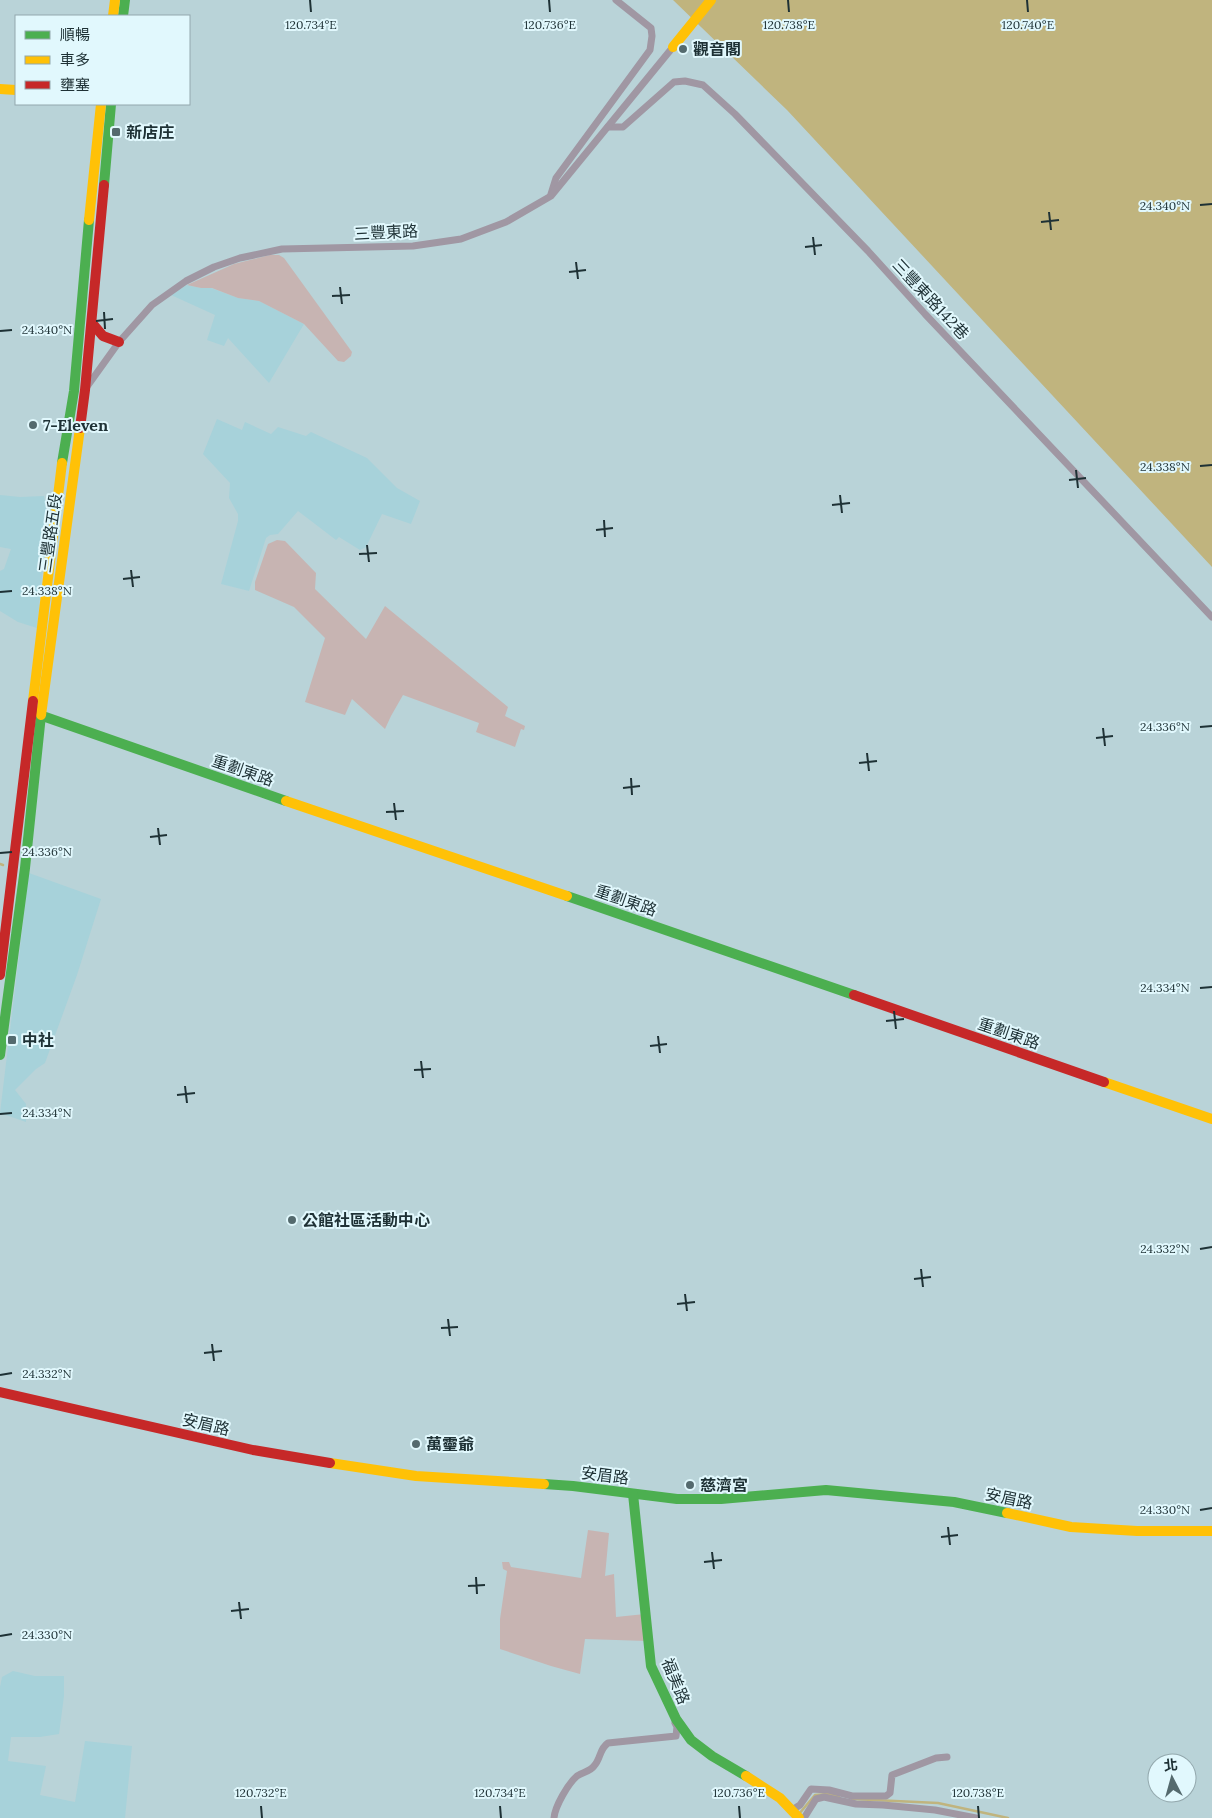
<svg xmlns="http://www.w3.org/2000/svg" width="1212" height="1818" font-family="Lora,'Noto Sans TC',serif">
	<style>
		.built { fill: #a7d2da }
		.green { fill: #c7b4b2 }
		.water { fill: #c0b47e }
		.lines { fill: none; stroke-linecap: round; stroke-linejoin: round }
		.stream { stroke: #c0b47e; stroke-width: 2.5 }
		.street { stroke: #a097a3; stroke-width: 7 }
		.fast { stroke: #4caf50; stroke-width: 10 }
		.slow { stroke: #ffc107; stroke-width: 10 }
		.jam { stroke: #c62828; stroke-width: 10 }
		.ticks { fill: none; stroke: #1e3135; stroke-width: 2 }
		.poi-dot { fill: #546a6e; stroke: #e1f8fd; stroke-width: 2 }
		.labels { text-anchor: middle; stroke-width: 4; stroke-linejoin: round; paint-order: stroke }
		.poi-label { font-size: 16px; font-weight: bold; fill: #1e3135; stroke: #e1f8fd; text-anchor: start }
		.street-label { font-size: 16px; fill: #1e3135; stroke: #e1f8fd }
		.ticks-label { font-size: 12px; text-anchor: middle; fill: #1e3135; stroke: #e1f8fd; stroke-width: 4; stroke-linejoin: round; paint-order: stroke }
	</style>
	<rect width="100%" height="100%" fill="#b9d3d8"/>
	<g class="built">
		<polygon points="187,285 201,288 211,288 238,298 259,301 304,324 269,383 228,338 224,346 207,340 215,315 171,295"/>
		<polygon points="217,419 242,430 245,422 271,434 278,427 306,436 311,432 367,458 397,488 420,501 411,524 382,514 366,547 360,550 339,537 336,540 298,511 278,534 270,535 266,538 249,591 221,584 238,521 238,514 229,498 230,483 203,454"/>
		<polygon points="0,495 20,497 44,496 48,515 37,628 18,622 0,611 0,571 4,569 11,549 0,547"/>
		<polygon points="29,873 101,899 77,975 45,1063 36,1069 15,1090 26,1104 26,1122 0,1113"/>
		<polygon points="13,1671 35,1676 64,1676 64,1696 59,1734 40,1737 11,1737 8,1761 46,1766 40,1795 75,1802 85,1741 132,1746 125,1818 0,1818 0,1687 2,1677"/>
	</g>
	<g class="green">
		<polygon points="270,255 279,255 284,258 352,352 351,356 344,362 338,361 304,324 259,301 238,298 212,288 201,288 187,285 234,264"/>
		<polygon points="277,540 285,541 316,573 315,589 366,639 385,606 508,707 505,716 525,726 524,730 521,729 515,747 476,732 479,723 403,695 391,716 385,729 352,699 345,715 305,702 325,638 294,607 255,590 255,582 268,544"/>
		<polygon points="588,1530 609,1533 605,1576 614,1574 616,1617 645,1614 647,1641 585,1639 580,1674 551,1666 500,1649 500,1619 507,1571 503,1569 502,1562 509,1562 511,1567 581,1578"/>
	</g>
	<polygon class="water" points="673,0 1212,0 1212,567 787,110"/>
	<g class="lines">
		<g class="stream">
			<polyline points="0,864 3,865"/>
			<polyline points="852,1799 938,1803 1008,1818"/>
			<polyline points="799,1814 815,1795 828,1794 839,1796"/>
		</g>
		<g class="street">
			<polyline points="608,127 623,127 674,82 685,81 703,85 735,114 868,251 925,314 1212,617"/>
			<polyline points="551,194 556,178 650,50 652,36 651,28 616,0"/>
			<polyline points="86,388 119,342 152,305 186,281 214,267 240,258 282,249 413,246 461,239 506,222 551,196 673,47"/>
			<polyline points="792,1810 800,1805 811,1789 829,1790 852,1796 886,1796 890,1793 892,1775 936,1758 947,1757"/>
			<path d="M554 1818C555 1806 568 1784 577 1776 582 1772 590 1772 594 1766 601 1759 599 1749 608 1743L676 1736 677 1727 675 1723"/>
			<polyline points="804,1818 816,1799 824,1797 856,1804 883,1805 935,1810 976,1818"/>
		</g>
		<g class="fast">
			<polyline points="123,16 125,0"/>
			<polyline points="104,185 111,104"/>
			<polyline points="62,463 74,391 89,220"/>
			<polyline points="34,713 286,801"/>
			<polyline points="567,896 854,995"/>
			<polyline points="0,1055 25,868 41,715"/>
			<polyline points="544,1484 573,1486 677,1499 721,1499 826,1490 954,1502 1007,1513"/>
			<polyline points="633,1494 651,1666 676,1719 691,1740 712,1756 746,1776"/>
		</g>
		<g class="slow">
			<polyline points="113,16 115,0"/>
			<polyline points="673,47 711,0"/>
			<polyline points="0,89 16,90"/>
			<polyline points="89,220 101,104"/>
			<polyline points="33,701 62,463"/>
			<polyline points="41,715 80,428"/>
			<polyline points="286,801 567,896"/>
			<polyline points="1104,1082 1212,1119"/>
			<polyline points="330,1463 416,1476 544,1484"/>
			<polyline points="1007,1513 1071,1527 1137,1531 1212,1531"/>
			<polyline points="746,1776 780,1798 799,1818"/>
		</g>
		<g class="jam">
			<polyline points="92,323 103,336 119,342"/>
			<polyline points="80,428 85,390 104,185"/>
			<polyline points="0,975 33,701"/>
			<polyline points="854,995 1104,1082"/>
			<polyline points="0,1392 253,1450 330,1463"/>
		</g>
	</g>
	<path class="ticks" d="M310 0 311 12M549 0 550 12M788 0 789 12M1027 0 1028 12M1200 205 1212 204M1049 212 1051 230M1041 222 1059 220M813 237 815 255M805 247 822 245M576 262 578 279M569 272 586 270M340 287 342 304M332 296 350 295M104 312 105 329M96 321 113 319M0 331 12 330M1200 466 1212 465M1076 470 1078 488M1069 480 1086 478M840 495 842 513M832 505 850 503M604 520 605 537M596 530 613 528M367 545 369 562M359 554 377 553M131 570 133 587M123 579 140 577M0 592 12 591M1200 727 1212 726M1103 728 1105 746M1096 738 1113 736M867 753 869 771M859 763 877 761M631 778 632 795M623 788 640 786M394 803 396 820M386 812 404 811M158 828 160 845M150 837 167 835M0 853 12 852M1200 988 1212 987M894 1011 896 1029M886 1021 904 1019M658 1036 660 1053M650 1046 667 1044M421 1061 423 1078M414 1070 431 1069M185 1086 187 1103M177 1095 195 1093M0 1114 12 1113M1200 1249 1212 1247M921 1269 923 1287M914 1279 931 1277M685 1294 687 1311M677 1304 695 1302M448 1319 450 1336M441 1328 458 1327M212 1344 214 1361M204 1353 222 1351M0 1375 12 1373M1200 1510 1212 1508M948 1527 950 1545M941 1537 958 1535M712 1552 714 1569M704 1562 722 1560M476 1577 477 1594M468 1586 485 1585M239 1602 241 1619M231 1611 249 1609M0 1636 12 1634M261 1806 262 1818M500 1806 501 1818M739 1806 740 1818M978 1806 979 1818"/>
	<g class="poi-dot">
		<circle cx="683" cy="49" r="5"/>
		<rect x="111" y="127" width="10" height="10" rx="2.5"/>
		<circle cx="33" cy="425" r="5"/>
		<rect x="7" y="1035" width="10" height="10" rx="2.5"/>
		<circle cx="292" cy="1220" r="5"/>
		<circle cx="416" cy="1444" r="5"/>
		<circle cx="690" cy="1485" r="5"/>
	</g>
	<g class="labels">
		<g class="poi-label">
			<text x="693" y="55">觀音閣</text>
			<text x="126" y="138">新店庄</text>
			<text x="43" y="431">7-Eleven</text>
			<text x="22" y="1046">中社</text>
			<text x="302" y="1226">公館社區活動中心</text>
			<text x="426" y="1450">萬𤫊爺</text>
			<text x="700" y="1491">慈濟宮</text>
		</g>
		<g class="street-label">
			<text transform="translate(386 232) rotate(-3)" y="6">三豐東路</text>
			<text transform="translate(931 299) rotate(47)" y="6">三豐東路142巷</text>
			<text transform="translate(50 533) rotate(-82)" y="6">三豐路五段</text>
			<text transform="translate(243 770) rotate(19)" y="6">重劃東路</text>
			<text transform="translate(626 900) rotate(19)" y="6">重劃東路</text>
			<text transform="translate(1009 1033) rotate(19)" y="6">重劃東路</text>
			<text transform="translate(206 1424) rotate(13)" y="6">安眉路</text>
			<text transform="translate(605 1475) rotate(7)" y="6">安眉路</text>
			<text transform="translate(1009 1498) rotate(12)" y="6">安眉路</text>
			<text transform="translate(676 1681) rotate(68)" y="6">福美路</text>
		</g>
	</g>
	<g class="ticks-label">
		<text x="311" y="29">120.734°E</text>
		<text x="550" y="29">120.736°E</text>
		<text x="789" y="29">120.738°E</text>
		<text x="1028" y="29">120.740°E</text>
		<text x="1165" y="210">24.340°N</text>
		<text x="47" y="334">24.340°N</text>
		<text x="1165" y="471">24.338°N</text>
		<text x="47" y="595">24.338°N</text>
		<text x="1165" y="731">24.336°N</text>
		<text x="47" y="856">24.336°N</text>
		<text x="1165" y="992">24.334°N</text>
		<text x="47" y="1117">24.334°N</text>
		<text x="1165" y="1253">24.332°N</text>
		<text x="47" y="1378">24.332°N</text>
		<text x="1165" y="1514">24.330°N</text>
		<text x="47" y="1639">24.330°N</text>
		<text x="261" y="1797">120.732°E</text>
		<text x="500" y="1797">120.734°E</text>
		<text x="739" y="1797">120.736°E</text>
		<text x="978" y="1797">120.738°E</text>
	</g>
	<rect x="15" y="15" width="175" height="90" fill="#e1f8fd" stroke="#93a8ad"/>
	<rect x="25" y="31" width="25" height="8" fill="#4caf50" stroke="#93a8ad"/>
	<text x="60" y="40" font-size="15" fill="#1e3135">順暢</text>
	<rect x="25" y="56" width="25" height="8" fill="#ffc107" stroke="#93a8ad"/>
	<text x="60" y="65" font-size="15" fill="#1e3135">車多</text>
	<rect x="25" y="81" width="25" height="8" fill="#c62828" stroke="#93a8ad"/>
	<text x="60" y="90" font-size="15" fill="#1e3135">壅塞</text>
	<g transform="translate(1172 1778) rotate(354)"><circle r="24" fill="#e1f8fd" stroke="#93a8ad"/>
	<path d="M0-4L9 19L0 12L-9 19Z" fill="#546a6e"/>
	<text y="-8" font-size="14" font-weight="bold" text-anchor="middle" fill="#1e3135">北</text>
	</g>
</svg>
